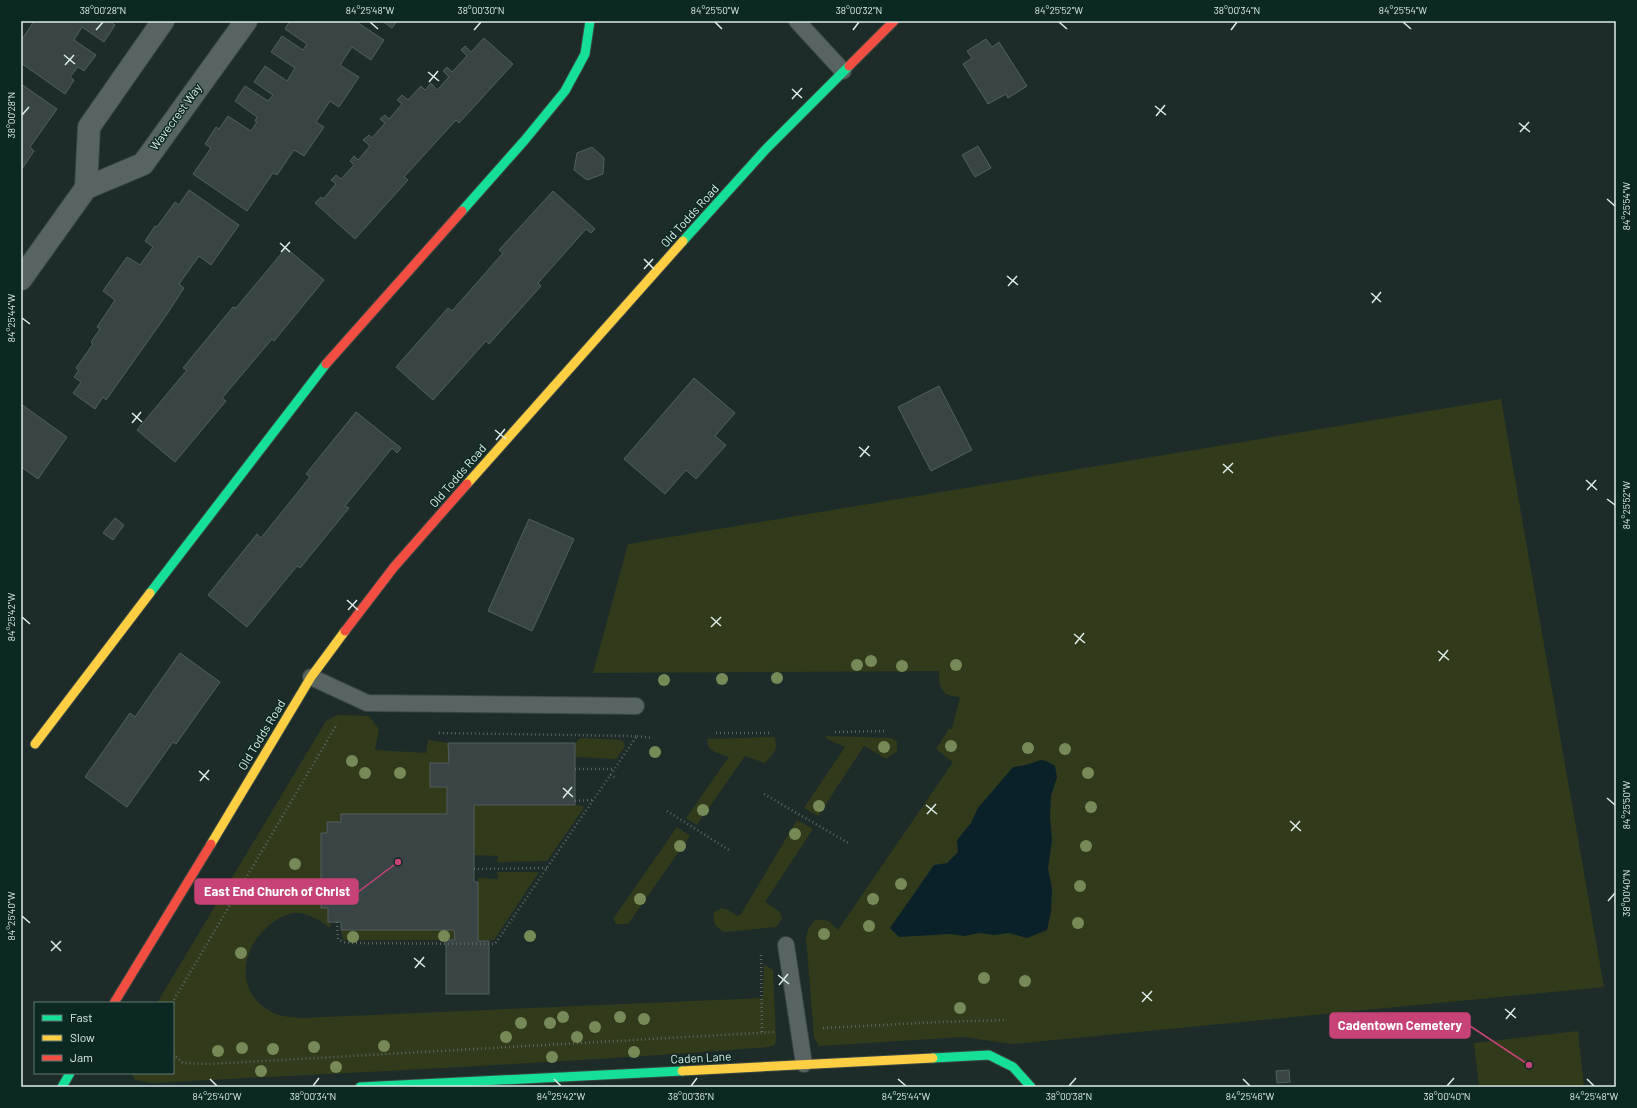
<svg xmlns="http://www.w3.org/2000/svg" width="1637" height="1108" font-family="Barlow,sans-serif">
	<style>
		.green { fill: #313b1c }
		.water { fill: #0b212a }
		.building { fill: #394544; stroke: #525f5e }
		.lines { fill: none; stroke-linecap: round; stroke-linejoin: round }
		.lane-casing { stroke: #3a4743; stroke-width: 18 }
		.street-casing { stroke: #3a4743; stroke-width: 24 }
		.fast-casing { stroke: #3a4743; stroke-width: 11 }
		.slow-casing { stroke: #3a4743; stroke-width: 11 }
		.jam-casing { stroke: #3a4743; stroke-width: 11 }
		.path { stroke: #5c6764; stroke-width: 2.5; stroke-dasharray: 1 3; stroke-linecap: butt }
		.lane { stroke: #586461; stroke-width: 16 }
		.street { stroke: #586461; stroke-width: 22 }
		.fast { stroke: #16e098; stroke-width: 9 }
		.slow { stroke: #ffcf43; stroke-width: 9 }
		.jam { stroke: #f24e42; stroke-width: 9 }
		.tree { fill: #768a57 }
		.ticks { fill: none; stroke: #ddece8; stroke-width: 1.5 }
		.labels { text-anchor: middle; stroke-width: 3; stroke-linejoin: round; paint-order: stroke }
		.street-label { font-size: 12px; fill: #ddece8; stroke: #0c2822 }
		.leader { fill: none; stroke: #c74277; stroke-width: 1.5 }
		.callout-dot { fill: #c74277; stroke: #0c2822; stroke-width: 1.5 }
		.callout { fill: #c74277; stroke: #c74277; stroke-width: 1.5 }
		.callout-label { font-size: 13px; text-anchor: middle; font-weight: bold; fill: #fff }
		.neatline { fill: none; stroke: #ddece8; stroke-width: 1.5 }
		.ticks-label { font-size: 10px; text-anchor: middle; fill: #ddece8 }
	</style>
	<rect width="100%" height="100%" fill="#1d2c28"/>
	<g class="green">
		<path d="M1501 399 1604 987 1013 1044 963 1037 819 1046 814 1037 806 937 809 927 815 920C829 919 829 921 838 930L953 762 936 749 949 729H952L960 697C941 696 939 688 939 671L593 673 628 544Z"/>
		<path d="M337 715 369 716 379 729 375 750 426 753 428 740 448 743 449 763H432L430 786 447 787V814H341V822H327L321 908H328L331 922 330 928C321 920 306 912 294 913 282 915 272 922 265 929 239 954 237 994 272 1012 280 1017 292 1017 302 1018L763 998 764 964 773 970 776 1038 775 1045 769 1047C564 1063 358 1072 152 1083L135 1080 131 1073H173V1003H157L326 721Z"/>
		<polygon points="826,736 892,738 897,742 897,751 886,759 864,746 818,816 804,808 845,747 827,739"/>
		<path d="M774 737C779 751 774 752 765 763L745 756 697 825 686 818 729 757C720 753 707 753 707 739Z"/>
		<polygon points="581,738 621,740 624,742 625,746 616,759 575,757 575,743"/>
		<polygon points="474,805 575,805 583,806 583,809 547,861 497,862 498,856 474,855"/>
		<path d="M797 820 813 829 765 902 780 912 782 919 776 927 724 932C715 927 712 922 714 912L722 908 728 910 737 916 741 914Z"/>
		<polygon points="677,827 690,836 628,924 616,924 613,919"/>
		<polygon points="497,872 539,872 494,940 478,941 478,878 498,879"/>
		<polygon points="341,930 454,930 455,940 343,940"/>
		<polygon points="1578,1031 1584,1087 1479,1087 1474,1043"/>
	</g>
	<polygon class="water" points="1041,760 1046,761 1055,766 1057,777 1051,796 1050,817 1052,840 1048,869 1052,888 1051,912 1047,930 1027,938 1009,933 994,935 979,933 965,936 951,934 899,937 890,928 934,865 947,863 958,852 957,840 971,823 978,808 1013,767 1026,765"/>
	<g class="building">
		<polygon points="34,21 109,21 115,25 104,42 82,27 74,40 96,55 84,71 78,67 70,77 74,80 65,94 21,63 21,41"/>
		<polygon points="290,21 355,21 384,40 371,60 352,47 340,65 359,77 339,107 330,101 316,122 324,127 304,156 294,150 277,175 273,173 247,211 193,174 211,148 205,144 216,127 219,129 228,116 251,131 257,122 255,121 257,117 235,101 245,86 268,101 273,95 254,82 265,66 287,81 295,68 271,52 282,36 303,50 307,44 285,29"/>
		<polygon points="382,21 397,21 392,28"/>
		<polygon points="484,38 513,64 459,123 456,120 404,177 408,180 355,239 315,203 321,197 323,199 336,184 331,180 336,175 341,179 354,165 350,161 354,156 358,160 370,146 363,140 369,135 372,138 385,123 380,119 385,115 389,119 402,104 397,100 402,95 408,100 421,86 425,90 431,83 437,90 449,77 443,71 447,67 452,72 467,56 461,50 465,46 471,52"/>
		<polygon points="986,39 992,47 999,42 1027,86 1008,98 1006,94 988,104 963,64 972,58 967,51"/>
		<polygon points="21,84 57,109 30,147 34,151 22,169"/>
		<polygon points="978,146 991,168 975,177 962,155"/>
		<polygon points="592,147 604,158 603,174 587,180 574,170 577,153"/>
		<polygon points="189,190 239,225 211,265 199,256 179,284 184,288 167,314 106,400 103,397 95,409 73,393 81,382 74,377 79,370 76,368 93,344 91,342 100,329 97,327 115,300 103,291 127,257 140,265 153,247 145,241 155,226 157,227 175,202 179,205"/>
		<polygon points="553,191 595,229 591,233 586,229 538,283 541,286 489,344 486,341 433,400 396,367 448,308 452,311 503,253 499,250"/>
		<polygon points="286,248 324,280 274,341 272,339 222,398 226,401 175,462 137,430 187,370 183,368 233,307 236,308"/>
		<polygon points="694,378 735,413 715,436 726,445 696,479 686,470 665,494 624,459"/>
		<polygon points="939,386 972,450 931,471 898,407"/>
		<polygon points="21,404 67,437 38,479 23,468 21,470"/>
		<polygon points="356,412 401,448 397,453 392,448 345,506 349,508 300,568 297,566 247,627 208,595 257,534 261,538 310,477 306,474"/>
		<polygon points="115,518 124,525 113,540 103,533"/>
		<polygon points="529,519 574,539 532,631 488,611"/>
		<polygon points="180,653 220,682 176,744 173,742 127,807 85,777 130,713 135,717"/>
		<polygon points="448,743 575,743 575,805 474,805 474,882 478,882 478,941 489,941 489,994 446,994 446,940 455,940 454,930 341,930 341,922 328,922 328,908 321,908 321,833 327,833 327,822 341,822 341,814 447,814 447,787 430,787 430,763 449,763"/>
		<polygon points="1289,1070 1290,1082 1277,1083 1276,1071"/>
	</g>
	<g class="lines">
		<g class="lane-casing">
			<g id="lane">
				<polyline points="797,21 843,71"/>
				<polyline points="311,677 367,703 636,706"/>
				<polyline points="786,945 804,1064"/>
			</g>
		</g>
		<g class="street-casing">
			<g id="street">
				<polyline points="86,188 89,127 163,21"/>
				<polyline points="21,279 86,188 143,164 246,21"/>
			</g>
		</g>
		<g class="fast-casing">
			<g id="fast">
				<polyline points="462,211 524,141 565,91 585,54 590,21"/>
				<polyline points="683,241 766,149 849,66"/>
				<polyline points="150,593 326,364"/>
				<polyline points="933,1058 989,1055 1013,1067 1031,1087"/>
				<polyline points="62,1087 70,1073"/>
				<polyline points="360,1087 682,1071"/>
			</g>
		</g>
		<g class="slow-casing">
			<g id="slow">
				<polyline points="467,484 683,241"/>
				<polyline points="35,744 150,593"/>
				<polyline points="211,844 311,677 345,631"/>
				<polyline points="682,1071 933,1058"/>
			</g>
		</g>
		<g class="jam-casing">
			<g id="jam">
				<polyline points="849,66 894,21"/>
				<polyline points="326,364 462,211"/>
				<polyline points="345,631 394,567 467,484"/>
				<polyline points="114,1003 211,844"/>
			</g>
		</g>
		<g class="path">
			<polyline points="835,732 885,731"/>
			<polyline points="716,733 770,733"/>
			<polyline points="637,736 653,738"/>
			<polyline points="575,769 614,769"/>
			<polyline points="610,775 616,778"/>
			<polyline points="764,794 850,844"/>
			<polyline points="575,801 593,800"/>
			<polyline points="667,811 729,850"/>
			<polyline points="474,869 547,868"/>
			<polyline points="337,922 338,939 343,942 348,943 495,944 637,736 438,733"/>
			<polyline points="761,955 762,1033"/>
			<polyline points="172,1003 337,724"/>
			<polyline points="823,1028 940,1022 1007,1020"/>
			<polyline points="173,1054 183,1063 210,1064 774,1032"/>
		</g>
		<use href="#lane" class="lane"/>
		<use href="#street" class="street"/>
		<use href="#fast" class="fast"/>
		<use href="#slow" class="slow"/>
		<use href="#jam" class="jam"/>
	</g>
	<g class="tree">
		<circle cx="871" cy="661" r="6"/>
		<circle cx="857" cy="665" r="6"/>
		<circle cx="956" cy="665" r="6"/>
		<circle cx="902" cy="666" r="6"/>
		<circle cx="777" cy="678" r="6"/>
		<circle cx="722" cy="679" r="6"/>
		<circle cx="664" cy="680" r="6"/>
		<circle cx="951" cy="746" r="6"/>
		<circle cx="884" cy="747" r="6"/>
		<circle cx="1028" cy="748" r="6"/>
		<circle cx="1065" cy="749" r="6"/>
		<circle cx="655" cy="752" r="6"/>
		<circle cx="352" cy="761" r="6"/>
		<circle cx="365" cy="773" r="6"/>
		<circle cx="400" cy="773" r="6"/>
		<circle cx="1088" cy="773" r="6"/>
		<circle cx="819" cy="806" r="6"/>
		<circle cx="1091" cy="807" r="6"/>
		<circle cx="703" cy="810" r="6"/>
		<circle cx="795" cy="834" r="6"/>
		<circle cx="680" cy="846" r="6"/>
		<circle cx="1086" cy="846" r="6"/>
		<circle cx="295" cy="864" r="6"/>
		<circle cx="901" cy="884" r="6"/>
		<circle cx="1080" cy="886" r="6"/>
		<circle cx="640" cy="899" r="6"/>
		<circle cx="873" cy="899" r="6"/>
		<circle cx="1078" cy="923" r="6"/>
		<circle cx="869" cy="926" r="6"/>
		<circle cx="824" cy="934" r="6"/>
		<circle cx="444" cy="936" r="6"/>
		<circle cx="530" cy="936" r="6"/>
		<circle cx="353" cy="937" r="6"/>
		<circle cx="241" cy="953" r="6"/>
		<circle cx="984" cy="978" r="6"/>
		<circle cx="1025" cy="981" r="6"/>
		<circle cx="960" cy="1008" r="6"/>
		<circle cx="563" cy="1017" r="6"/>
		<circle cx="620" cy="1017" r="6"/>
		<circle cx="644" cy="1019" r="6"/>
		<circle cx="521" cy="1023" r="6"/>
		<circle cx="550" cy="1023" r="6"/>
		<circle cx="595" cy="1027" r="6"/>
		<circle cx="506" cy="1037" r="6"/>
		<circle cx="577" cy="1037" r="6"/>
		<circle cx="384" cy="1046" r="6"/>
		<circle cx="314" cy="1047" r="6"/>
		<circle cx="242" cy="1048" r="6"/>
		<circle cx="273" cy="1049" r="6"/>
		<circle cx="218" cy="1051" r="6"/>
		<circle cx="634" cy="1052" r="6"/>
		<circle cx="552" cy="1057" r="6"/>
		<circle cx="336" cy="1067" r="6"/>
		<circle cx="261" cy="1071" r="6"/>
	</g>
	<path class="ticks" d="M370 22 378 29M715 22 722 29M1059 22 1067 29M1403 22 1411 29M96 30 103 22M474 30 481 22M853 30 859 22M1231 30 1237 22M64 55 75 64M65 65 74 55M428 72 439 81M429 82 438 71M792 89 802 98M792 99 802 88M1155 106 1166 115M22 115 29 107M1156 116 1165 105M1519 123 1530 132M1520 132 1529 122M1607 199 1615 206M280 243 290 252M281 252 290 242M644 259 654 269M644 269 653 259M1007 276 1018 285M1008 286 1017 276M1371 293 1381 302M1372 303 1381 292M22 318 30 324M132 413 142 422M132 423 141 412M495 430 506 439M496 440 505 429M859 447 870 456M860 457 869 446M1223 464 1233 473M1223 473 1233 463M1586 480 1597 490M1587 490 1596 480M1607 499 1615 505M347 600 358 610M348 610 357 600M22 617 30 624M711 617 721 626M711 627 721 617M1074 634 1085 643M1075 644 1084 633M1438 651 1449 660M1439 661 1448 650M199 771 209 780M200 781 209 770M563 788 573 797M563 798 572 787M1607 798 1615 805M926 805 937 814M927 814 936 804M1290 821 1301 831M1291 831 1300 821M1608 901 1615 893M22 916 30 923M51 941 61 951M51 951 61 941M414 958 425 967M415 968 424 957M778 975 789 984M779 985 788 974M1142 992 1152 1001M1142 1002 1152 991M1505 1009 1516 1018M1506 1019 1515 1008M210 1079 217 1086M554 1079 561 1086M898 1079 906 1086M1243 1079 1250 1086M1587 1079 1594 1086M313 1086 319 1078M691 1086 697 1078M1069 1086 1076 1078M1447 1086 1454 1078"/>
	<g class="labels">
		<g class="street-label">
			<text transform="translate(176 117) rotate(-54)" y="4">Wavecrest Way</text>
			<text transform="translate(690 216) rotate(-48)" y="4">Old Todds Road</text>
			<text transform="translate(458 476) rotate(-49)" y="4">Old Todds Road</text>
			<text transform="translate(262 735) rotate(-59)" y="4">Old Todds Road</text>
			<text transform="translate(701 1058) rotate(-3)" y="4">Caden Lane</text>
		</g>
	</g>
	<path class="leader" d="M398 862L358 892M1529 1065L1470 1026"/>
	<g class="callout-dot">
		<circle cx="398" cy="862" r="4"/>
		<circle cx="1529" cy="1065" r="4"/>
	</g>
	<g class="callout">
		<rect x="195" y="879" width="163" height="25" rx="4"/>
		<rect x="1330" y="1013" width="140" height="25" rx="4"/>
	</g>
	<g class="callout-label">
		<text x="277" y="896">East End Church of Christ</text>
		<text x="1400" y="1030">Cadentown Cemetery</text>
	</g>
	<rect width="1637" height="1108" fill="none" stroke="#0c2822" stroke-width="44"/>
	<rect x="34" y="1002" width="140" height="72" fill="#0c2822" stroke="#607671"/>
	<rect x="42" y="1015" width="20" height="6" fill="#16e098" stroke="#607671"/>
	<text x="70" y="1022" font-size="12" fill="#ddece8">Fast</text>
	<rect x="42" y="1035" width="20" height="6" fill="#ffcf43" stroke="#607671"/>
	<text x="70" y="1042" font-size="12" fill="#ddece8">Slow</text>
	<rect x="42" y="1055" width="20" height="6" fill="#f24e42" stroke="#607671"/>
	<text x="70" y="1062" font-size="12" fill="#ddece8">Jam</text>
	<rect x="22" y="22" width="1593" height="1064" class="neatline"/>
	<g class="ticks-label">
		<text x="103" y="14">38°00'28"N</text>
		<text x="370" y="14">84°25'48"W</text>
		<text x="481" y="14">38°00'30"N</text>
		<text x="715" y="14">84°25'50"W</text>
		<text x="859" y="14">38°00'32"N</text>
		<text x="1059" y="14">84°25'52"W</text>
		<text x="1237" y="14">38°00'34"N</text>
		<text x="1403" y="14">84°25'54"W</text>
		<text transform="translate(11 115) rotate(-90)" y="4">38°00'28"N</text>
		<text transform="translate(1626 206) rotate(-90)" y="4">84°25'54"W</text>
		<text transform="translate(11 318) rotate(-90)" y="4">84°25'44"W</text>
		<text transform="translate(1626 505) rotate(-90)" y="4">84°25'52"W</text>
		<text transform="translate(11 617) rotate(-90)" y="4">84°25'42"W</text>
		<text transform="translate(1626 805) rotate(-90)" y="4">84°25'50"W</text>
		<text transform="translate(1626 893) rotate(-90)" y="4">38°00'40"N</text>
		<text transform="translate(11 916) rotate(-90)" y="4">84°25'40"W</text>
		<text x="217" y="1100">84°25'40"W</text>
		<text x="313" y="1100">38°00'34"N</text>
		<text x="561" y="1100">84°25'42"W</text>
		<text x="691" y="1100">38°00'36"N</text>
		<text x="906" y="1100">84°25'44"W</text>
		<text x="1069" y="1100">38°00'38"N</text>
		<text x="1250" y="1100">84°25'46"W</text>
		<text x="1447" y="1100">38°00'40"N</text>
		<text x="1594" y="1100">84°25'48"W</text>
	</g>
</svg>
